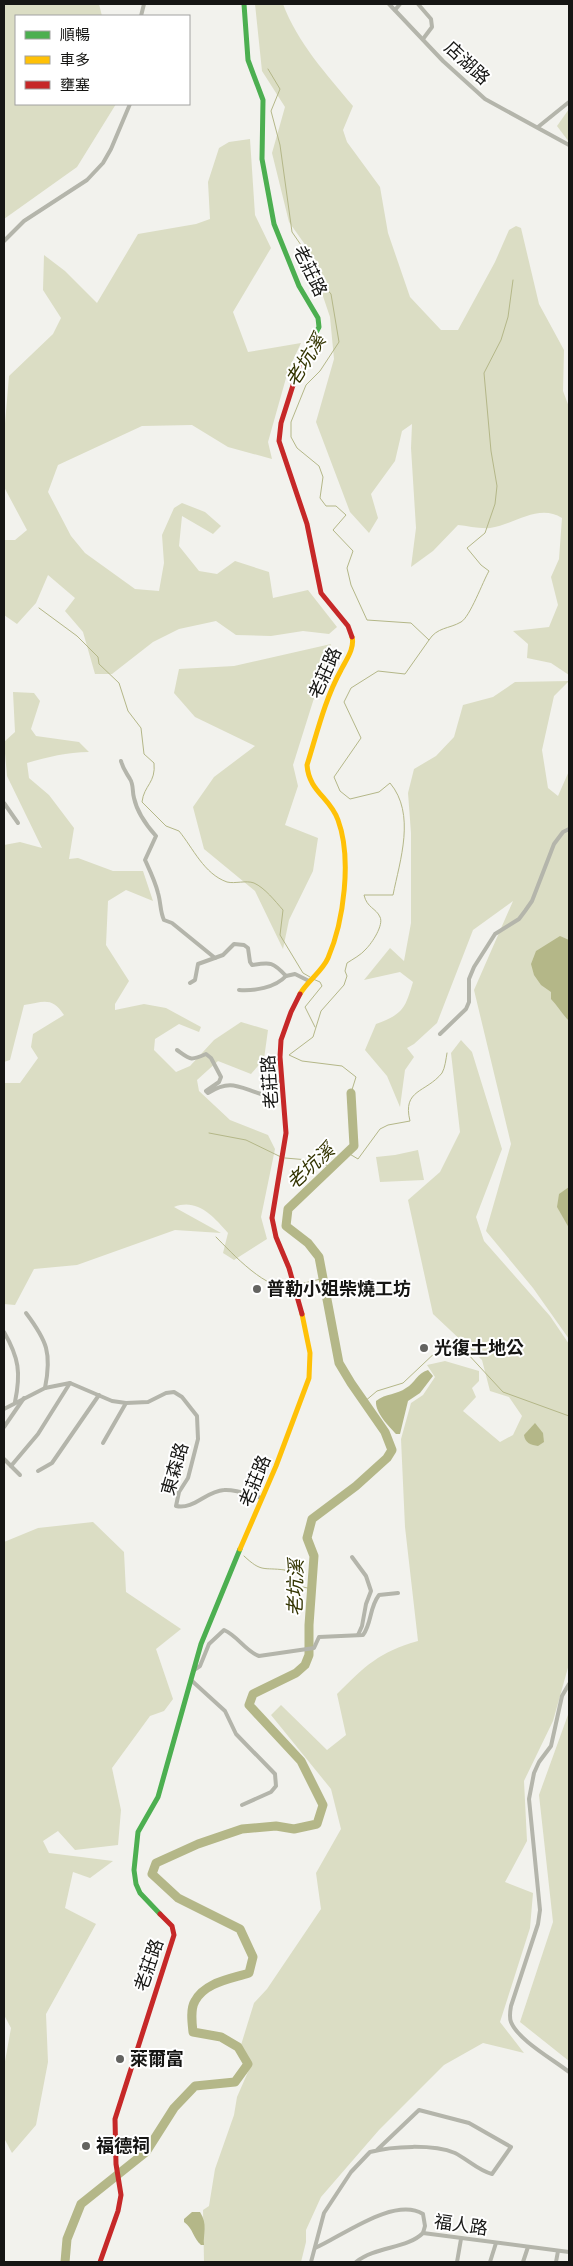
<svg xmlns="http://www.w3.org/2000/svg" width="573" height="2266" font-family="Lato,'Noto Sans TC',sans-serif">
	<style>
		.green { fill: #dbddc4 }
		.water { fill: #b4b788 }
		.lines { fill: none; stroke-linecap: round; stroke-linejoin: round }
		.stream { stroke: #b4b788; stroke-width: 1 }
		.river { stroke: #b4b788; stroke-width: 9 }
		.street { stroke: #b4b5ab; stroke-width: 4 }
		.fast { stroke: #4caf50; stroke-width: 5 }
		.slow { stroke: #ffc107; stroke-width: 5 }
		.jam { stroke: #c62828; stroke-width: 5 }
		.poi-dot { fill: #636360; stroke: #fff; stroke-width: 2 }
		.labels { text-anchor: middle; stroke-width: 4; stroke-linejoin: round; paint-order: stroke }
		.street-label { font-size: 18px; fill: #161614; stroke: #fff }
		.poi-label { font-size: 18px; font-weight: bold; fill: #161614; stroke: #fff; text-anchor: start }
		.water-label { font-size: 19px; font-style: italic; fill: #333400; stroke: #fff }
	</style>
	<rect width="100%" height="100%" fill="#f2f2ed"/>
	<g class="green">
		<polygon points="4,4 99,4 102,16 16,16 16,104 116,104 77,167 4,219"/>
		<path d="M255 4H283C297 42 327 75 353 106L343 130 347 142 380 187 388 233 410 297 441 330H458L495 262 509 230 516 226 521 228 539 304 564 350 563 391 569 407V675L551 663 527 658 528 644 513 631 549 627 558 605 551 577 559 559 562 518C538 503 514 525 490 528 480 529 468 526 458 525L433 551 411 567 416 528 411 448 412 424 402 431 395 461 371 494 378 518 369 533 350 512 316 422 334 359 330 317 306 246 289 222 272 153 285 107 262 71Z"/>
		<polygon points="569,109 569,142 557,126"/>
		<polygon points="250,139 255,215 271,248 233,312 248,352 301,343 288,371 268,442 272,459 228,447 192,425 142,426 58,465 48,492 71,536 85,553 135,589 159,591 164,563 162,535 174,508 182,503 205,512 221,526 213,534 182,516 179,546 199,571 217,574 235,561 269,572 273,598 308,590 337,627 329,634 303,631 271,636 236,635 216,621 179,629 153,642 112,674 95,674 83,632 65,611 75,598 48,575 36,603 17,624 4,615 4,540 15,540 27,530 4,487 4,435 9,376 53,334 61,318 43,290 44,255 65,271 97,303 138,234 196,224 210,219 208,182 219,148 229,142"/>
		<polygon points="331,644 293,765 298,786 285,825 318,838 313,871 289,920 283,949 255,891 204,849 193,807 214,777 255,746 195,717 174,693 179,669 234,666"/>
		<path d="M569 681 554 696 542 750 548 788 558 796 569 771V1339L533 1288 486 1231 511 1144 474 990 513 901 473 930 437 1023 414 1044 407 1048 414 1057 405 1070 400 1107 387 1076 365 1050 376 1024C403 1014 405 1009 413 982L400 972 364 980 390 948 404 961 411 923V833L408 793 414 769 436 756 454 737 463 705 493 697 515 682Z"/>
		<path d="M13 692 34 693 40 701 31 729 36 736 79 742 89 752C67 752 48 757 27 763L29 778 49 795 74 828 69 859 78 858 113 871H143L153 901 126 890 108 901 106 945 129 981 115 1004V1010L144 1004 166 1008 201 1027 199 1032 179 1024 155 1039 154 1050 176 1072 190 1066 214 1040 241 1022 268 1030 264 1059 251 1074 218 1061 197 1080 199 1091 230 1120 268 1135 275 1149 261 1217 267 1239 234 1260 223 1253 228 1233C213 1216 197 1198 174 1207L221 1233 175 1230 77 1265 34 1269 15 1305 4 1304V1083H20L38 1058 31 1047 33 1034 64 1015C52 996 43 1002 24 1005L10 1060 4 1062V845L20 842 42 848 7 776 4 742 15 732Z"/>
		<path d="M461 1040 472 1052 502 1149 476 1217 484 1241 550 1316 569 1344V1664L553 1721 524 1781 527 1841 505 1882 533 1893 530 1928 500 2022 524 2053 483 2043 444 2065 379 2130 321 2197 306 2230V2242L301 2262H204L203 2210 209 2206 215 2169 234 2115 237 2097 251 2065 241 2045 254 2003 267 1989 321 1909 316 1873 341 1829 331 1789 271 1715 281 1705 327 1750 346 1735 337 1694C365 1666 379 1652 418 1641L405 1527 401 1439 411 1403 423 1395 435 1377 427 1365 445 1361 479 1371V1381L472 1388 476 1397 463 1411 500 1442 513 1435 522 1416 509 1397 490 1391 482 1360 433 1314 408 1200 440 1172 460 1132 451 1053Z"/>
		<polygon points="418,1150 424,1180 380,1182 376,1157 395,1155"/>
		<polygon points="93,1522 124,1552 126,1592 181,1629 156,1649 173,1699 164,1711 150,1716 112,1768 121,1810 118,1845 75,1850 58,1831 43,1841 49,1853 113,1861 90,1878 73,1872 65,1908 96,1924 46,2014 48,2062 36,2125 12,2153 4,2138 4,2067 11,2028 4,2015 4,1542 38,1528"/>
		<polygon points="569,1712 569,2061 520,2022 553,1922 539,1795"/>
	</g>
	<g class="water">
		<path d="M560 936 569 940V1021C562 1014 558 1006 551 999V992L541 985 534 975 531 964 536 951Z"/>
		<polygon points="569,1187 569,1228 557,1207 559,1194"/>
		<path d="M428 1370 433 1376 420 1393 408 1401 400 1434H396C389 1426 375 1413 376 1401 386 1393 397 1395 406 1388 415 1383 417 1373 428 1370Z"/>
		<path d="M535 1423 543 1433 544 1442 538 1446C531 1445 525 1443 524 1435Z"/>
		<path d="M192 2212H200C208 2224 203 2234 204 2245H201C193 2238 193 2228 184 2222V2219Z"/>
	</g>
	<g class="lines">
		<g class="stream">
			<path d="M268 69 280 89 271 111 280 145 292 232 301 245 303 261 331 294 339 342 320 371 306 385 291 422V437L297 448 319 466 323 477 320 498 326 506H336L346 515 333 530 353 551 347 568 351 585 367 620 411 623 429 640 405 674 378 671 351 688 344 702 361 738 334 777 340 791 350 799 379 792 390 783C416 814 400 860 393 895H364C367 908 376 908 380 917 384 925 372 943 366 949 361 955 353 959 347 963L345 971 347 976 344 985 321 1011 313 1037 289 1055 302 1061 342 1066 356 1077 351 1093"/>
			<path d="M39 608 77 636 98 657 99 664 119 683 128 711 141 728 144 754 154 763C156 783 144 785 142 802L166 826 179 831C193 848 204 874 227 882 235 884 246 880 254 883 265 888 275 901 283 910L280 935 303 973 310 977"/>
			<path d="M429 640C437 627 449 629 461 622 470 617 483 581 489 571L481 565 467 548 485 533 495 504 497 486 491 451 484 373 501 340 508 317 513 280"/>
			<polyline points="313,979 320,982 322,986 305,1007 315,1027"/>
			<polyline points="209,1133 246,1140 281,1157"/>
			<path d="M348 1153 358 1159 380 1129 388 1125 410 1121C402 1089 426 1093 442 1073 445 1068 446 1059 447 1053"/>
			<polyline points="285,1158 308,1160 333,1167"/>
			<path d="M216 1237C232 1253 268 1293 292 1287"/>
			<polyline points="296,1285 325,1278"/>
			<polyline points="364,1402 377,1391 403,1383 439,1349 450,1345 466,1352 503,1392 569,1416"/>
			<path d="M244 1556C262 1573 263 1567 285 1570L294 1585 312 1589"/>
		</g>
		<path class="river" d="M65 2262 67 2239 81 2204 146 2152 174 2108 195 2086 235 2082 248 2064 238 2047 221 2037 193 2032C192 2023 190 2009 195 2001 205 1982 231 1979 249 1973L253 1957 240 1929 178 1898 152 1874 156 1863 198 1844 242 1829 276 1826 294 1829 317 1824 323 1805 301 1761 249 1705 253 1694 296 1673 305 1665 309 1655V1625L314 1556 307 1538 312 1519 356 1486 387 1458 392 1450 385 1432 351 1383 339 1363 319 1257 308 1243 286 1226 288 1209 354 1146 351 1093"/>
		<g class="street">
			<polyline points="389,4 443,61 485,99 569,145"/>
			<polyline points="418,4 431,19 432,27 423,39"/>
			<polyline points="395,10 400,4"/>
			<polyline points="141,16 144,4"/>
			<polyline points="538,127 569,102"/>
			<polyline points="4,241 24,221 87,180 103,163 111,149 130,104"/>
			<path d="M121 761C123 769 126 772 130 779 134 785 132 792 134 798 137 812 147 826 156 836L145 860C150 871 155 881 158 893 161 903 160 912 164 920L172 923 215 958"/>
			<polyline points="4,803 18,823"/>
			<path d="M190 983 195 980 198 964 223 955 234 944 244 945 248 948 250 962 252 965C271 962 273 962 286 976L295 974 309 981"/>
			<path d="M239 990C254 991 275 988 286 976"/>
			<polyline points="440,1034 466,1009 469,1002 469,979 474,967 495,934 519,919 525,911 532,901 554,844 563,832 569,829"/>
			<path d="M177 1050C191 1060 190 1061 206 1054L211 1058 221 1077 219 1082 206 1091 208 1093C231 1079 238 1087 261 1094L282 1080"/>
			<path d="M26 1313C47 1341 52 1353 45 1388"/>
			<path d="M4 1332C19 1358 21 1373 15 1402"/>
			<path d="M4 1409 45 1388 70 1383 112 1401 126 1403 148 1402 166 1393 174 1392 182 1397 197 1416 198 1439 188 1478 179 1492 176 1506C194 1510 206 1491 224 1490 236 1489 250 1495 262 1498"/>
			<polyline points="4,1427 24,1398"/>
			<polyline points="103,1443 126,1403"/>
			<polyline points="4,1459 20,1475"/>
			<polyline points="11,1466 38,1434 70,1383"/>
			<polyline points="38,1471 52,1463 99,1395"/>
			<polyline points="352,1557 366,1576 371,1591 366,1604 362,1626 358,1635"/>
			<path d="M194 1670 200 1666 209 1644 224 1630C238 1636 245 1651 259 1656L314 1648 319 1637 363 1635C372 1623 369 1608 379 1595L398 1593"/>
			<polyline points="191,1680 225,1711 236,1734 275,1774 276,1786 271,1792 242,1805"/>
			<path d="M569 1684 562 1696 551 1746 539 1762 534 1773 529 1799 540 1910 538 1924 511 2006C510 2012 509 2017 511 2022 518 2040 554 2060 569 2072"/>
			<path d="M315 2248C341 2237 394 2196 423 2214L425 2226 423 2233"/>
			<path d="M311 2262 324 2213 351 2172 370 2152C392 2146 433 2144 455 2153 467 2159 479 2171 492 2174L511 2147 469 2123 419 2110 377 2150"/>
			<path d="M356 2262C376 2246 407 2249 423 2233L569 2252"/>
			<polyline points="457,2262 461,2239"/>
			<polyline points="490,2262 496,2243"/>
			<polyline points="523,2262 528,2247"/>
			<polyline points="556,2262 558,2251"/>
		</g>
		<g class="fast">
			<polyline points="244,4 248,60 263,100 262,159 274,224 299,286 318,318 319,327 301,360"/>
			<polyline points="160,1914 140,1893 136,1884 134,1870 138,1832 158,1797 201,1644 240,1549"/>
		</g>
		<g class="slow">
			<path d="M300 994C307 981 322 972 328 958 344 921 352 858 338 820 330 797 309 792 307 765 317 733 325 699 341 670 346 660 355 648 352 637"/>
			<polyline points="240,1549 276,1466 309,1378 310,1353 302,1314"/>
		</g>
		<g class="jam">
			<polyline points="301,360 281,423 279,441 307,524 321,593 348,626 352,637"/>
			<polyline points="300,994 291,1012 281,1040 280,1057 286,1133 272,1218 276,1237 289,1268 302,1314"/>
			<polyline points="100,2262 118,2211 121,2195 116,2164 115,2119 174,1935 172,1926 160,1914"/>
		</g>
	</g>
	<g class="poi-dot">
		<circle cx="257" cy="1289" r="5"/>
		<circle cx="424" cy="1348" r="5"/>
		<circle cx="120" cy="2059" r="5"/>
		<circle cx="86" cy="2146" r="5"/>
	</g>
	<g class="labels">
		<g class="street-label">
			<text transform="translate(467 63) rotate(43)" y="6">店湖路</text>
			<text transform="translate(310 271) rotate(64)" y="6">老莊路</text>
			<text transform="translate(325 673) rotate(-66)" y="6">老莊路</text>
			<text transform="translate(270 1082) rotate(-94)" y="6">老莊路</text>
			<text transform="translate(175 1469) rotate(-74)" y="6">東森路</text>
			<text transform="translate(255 1481) rotate(-68)" y="6">老莊路</text>
			<text transform="translate(149 1965) rotate(-71)" y="6">老莊路</text>
			<text transform="translate(461 2225) rotate(8)" y="6">福人路</text>
		</g>
		<g class="poi-label">
			<text x="267" y="1295">普勒小姐柴燒工坊</text>
			<text x="434" y="1354">光復土地公</text>
			<text x="130" y="2065">萊爾富</text>
			<text x="96" y="2152">福德祠</text>
		</g>
		<g class="water-label">
			<text transform="translate(305 360) rotate(-58)" y="7">老坑溪</text>
			<text transform="translate(310 1166) rotate(-43)" y="7">老坑溪</text>
			<text transform="translate(295 1588) rotate(-89)" y="7">老坑溪</text>
		</g>
	</g>
	<rect width="573" height="2266" fill="none" stroke="#161614" stroke-width="10"/>
	<rect x="15" y="15" width="175" height="90" fill="#ffffff" stroke="#a2a2a1"/>
	<rect x="25" y="31" width="25" height="8" fill="#4caf50" stroke="#a2a2a1"/>
	<text x="60" y="40" font-size="15" fill="#161614">順暢</text>
	<rect x="25" y="56" width="25" height="8" fill="#ffc107" stroke="#a2a2a1"/>
	<text x="60" y="65" font-size="15" fill="#161614">車多</text>
	<rect x="25" y="81" width="25" height="8" fill="#c62828" stroke="#a2a2a1"/>
	<text x="60" y="90" font-size="15" fill="#161614">壅塞</text>
</svg>
